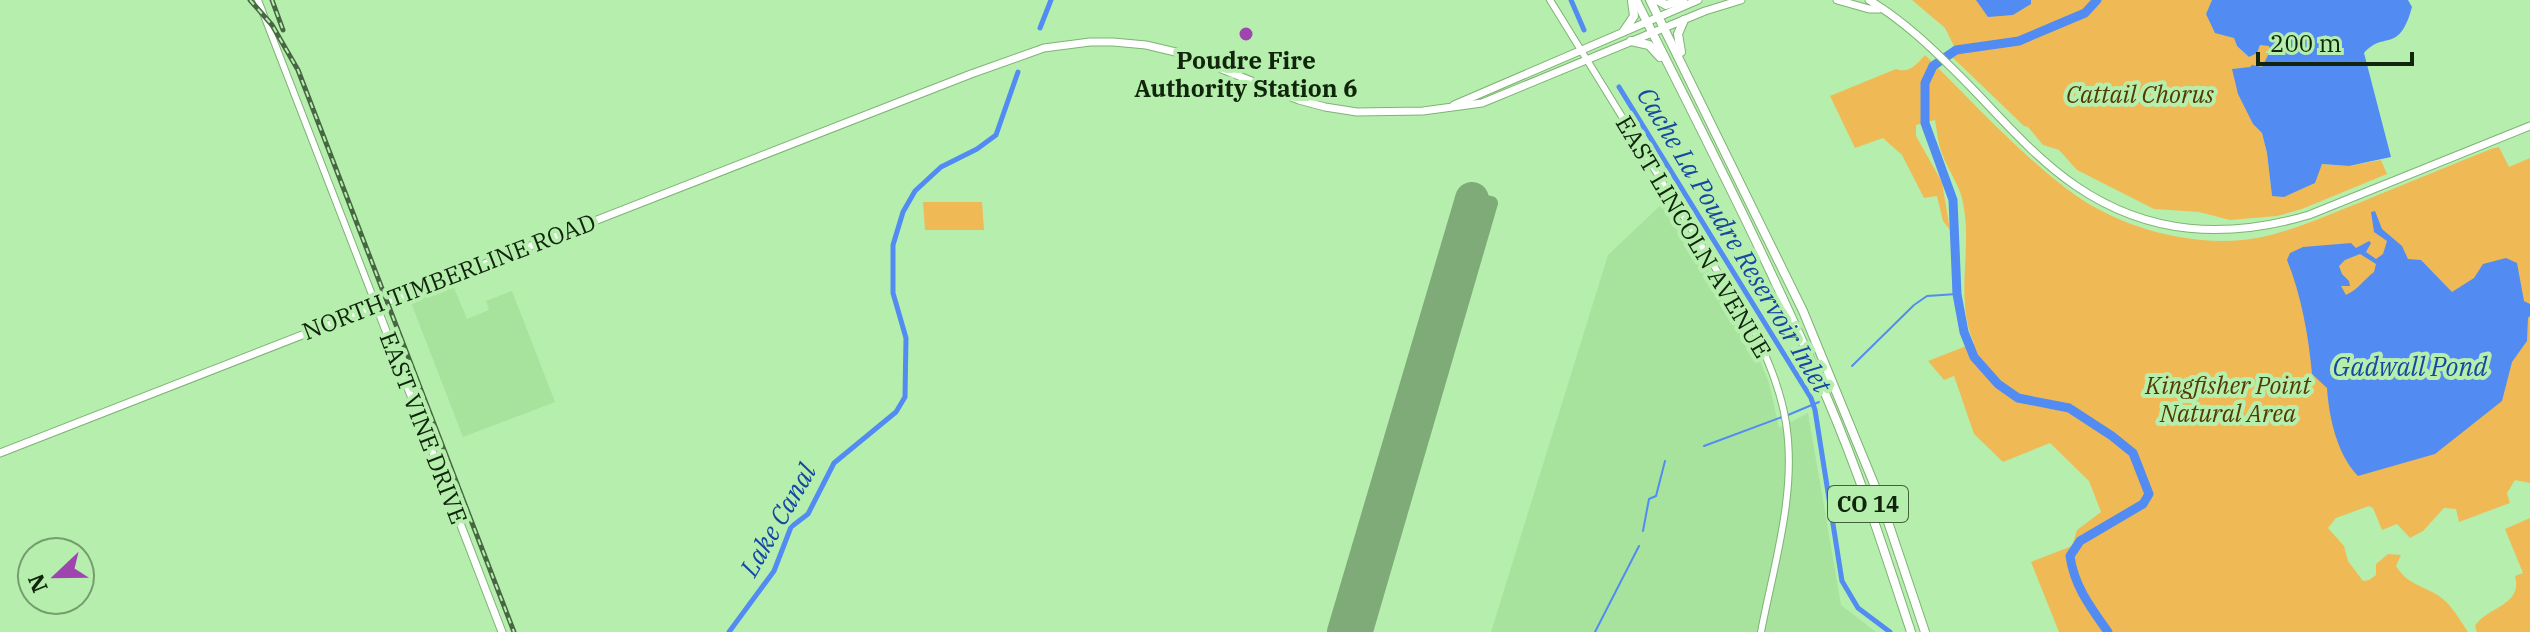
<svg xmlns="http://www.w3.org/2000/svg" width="2530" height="632" font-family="'IBM Plex Serif',serif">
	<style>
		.built { fill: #a7e39c }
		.green { fill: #efba55 }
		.water { fill: #528cf2; fill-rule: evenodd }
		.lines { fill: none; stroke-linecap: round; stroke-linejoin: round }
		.stream { stroke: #528cf2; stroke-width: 2 }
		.canal { stroke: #528cf2; stroke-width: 5 }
		.river { stroke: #528cf2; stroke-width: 9 }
		.taxiway { stroke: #7eab77; stroke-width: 14 }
		.runway { stroke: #7eab77; stroke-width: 34 }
		.tertiary-casing { stroke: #7db374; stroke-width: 8 }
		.secondary-casing { stroke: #7db374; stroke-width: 9 }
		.trunk-casing { stroke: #7db374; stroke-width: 10 }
		.tertiary { stroke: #fff; stroke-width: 6 }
		.secondary { stroke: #fff; stroke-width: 7 }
		.trunk { stroke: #fff; stroke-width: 8 }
		.rail-casing { stroke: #466741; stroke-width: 5 }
		.rail { stroke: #b6efad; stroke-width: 2; stroke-dasharray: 6; stroke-linecap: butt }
		.poi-dot { fill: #9f45b0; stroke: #b6efad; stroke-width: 3 }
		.labels { text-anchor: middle; stroke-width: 8; stroke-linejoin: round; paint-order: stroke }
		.shield { fill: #b6efad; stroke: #42623c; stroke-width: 2 }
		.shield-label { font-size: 22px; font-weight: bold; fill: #10250c }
		.poi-label { font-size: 24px; font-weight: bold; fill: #10250c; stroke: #b6efad }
		.park-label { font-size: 24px; font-style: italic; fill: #543a00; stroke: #b6efad }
		.street-label { font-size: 24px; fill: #10250c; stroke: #b6efad }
		.water-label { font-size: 26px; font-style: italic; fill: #1548a2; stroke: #b6efad }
	</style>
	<rect width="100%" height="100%" fill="#b6efad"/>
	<g class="built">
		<polygon points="1665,201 1751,337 1769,383 1779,428 1808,413 1841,605 1876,632 1491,632 1608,255"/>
		<polygon points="452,283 467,319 489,310 486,301 512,291 555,402 463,437 410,300"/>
	</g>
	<g class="green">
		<polygon points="1912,0 2212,0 2206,14 2234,38 2237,46 2249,57 2260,45 2269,45 2270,51 2262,67 2233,69 2253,124 2262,133 2267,153 2272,196 2321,164 2349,166 2381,160 2387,174 2302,209 2277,216 2230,220 2199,212 2154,209 2077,170 2059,150 2043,145 2028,127 2024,126 1950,55 1956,50 1945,28"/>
		<path d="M1925 55C1971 100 2016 150 2067 189 2117 228 2195 249 2257 238 2293 231 2328 215 2361 202 2405 184 2448 166 2491 149L2499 147 2509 167 2530 158V483L2515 480 2507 493 2510 503 2459 522 2456 509 2444 508 2423 531 2410 538 2397 524 2382 530 2373 508 2369 506 2336 518 2328 528 2344 546 2348 561 2363 581 2369 580 2376 575V564L2388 554 2401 555 2396 566C2408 585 2422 585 2439 596 2452 605 2459 619 2468 632H2059L2031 562 2072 546 2077 530 2101 512 2089 481 2050 443 2003 462 1974 434 1954 376 1944 380 1928 361 1974 343C1953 297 1975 243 1961 195 1957 182 1948 169 1943 156 1938 145 1937 131 1935 120L1916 125V136L1942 182 1950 230 1943 221 1937 196 1924 198 1902 155 1883 138 1855 148 1830 96 1896 69C1909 74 1917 64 1925 55Z"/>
		<polygon points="923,202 982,202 984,230 925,230"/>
		<path d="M2530 518V632H2477L2475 626C2488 606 2523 606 2515 576L2523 573 2505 529Z"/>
	</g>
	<g class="water">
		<polygon points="1976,0 2031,0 2031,4 2013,15 1988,17"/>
		<path d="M2212 0H2408L2412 7C2399 55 2384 30 2364 53L2391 157 2349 166 2322 164 2315 183 2284 197 2272 196 2267 153 2262 133 2253 124 2238 94 2232 69 2250 67 2252 65 2262 67 2270 51 2269 46 2260 45 2257 53 2249 57 2237 46 2234 38 2215 33 2206 14Z"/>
		<path d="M2375 211 2382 229 2402 246 2408 259 2421 260 2452 292 2474 278 2483 264 2506 258 2517 263 2524 301 2530 304V316L2528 318 2527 341 2512 362 2502 401 2435 454 2358 476C2337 454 2329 418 2327 388L2312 374C2309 338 2301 294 2287 260L2290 253 2303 247 2351 243 2356 248 2369 241 2371 243 2366 252 2376 259 2383 254 2387 241 2374 232 2371 212ZM2360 254 2376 264 2374 272C2363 280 2359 289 2346 295L2341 286H2350L2349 281 2342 274 2339 266 2345 260Z"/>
	</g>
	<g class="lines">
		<g class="stream">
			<polyline points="1852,366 1914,305 1927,296 1957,294"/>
			<polyline points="1788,415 1819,402"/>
			<polyline points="1704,446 1782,417"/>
			<polyline points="1643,531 1649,499 1656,496 1665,461"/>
			<polyline points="1595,632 1639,546"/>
		</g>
		<g class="canal">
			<polyline points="1571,0 1584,30"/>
			<polyline points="1040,28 1051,0"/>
			<polyline points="1619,87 1811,398 1815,410 1842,581 1858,608 1890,632"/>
			<polyline points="729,632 774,571 791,527 808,514 834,463 896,412 905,397 906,338 893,293 893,245 903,212 915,191 941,167 977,149 996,135 1018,72"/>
		</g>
		<path class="river" d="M2097 0 2085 13 2019 41 1956 50 1933 66 1925 83V123L1953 200 1957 294 1964 332 1974 357 1998 384 2018 398 2069 408 2112 436 2133 453 2149 494 2143 504 2080 541 2070 556C2074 586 2091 608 2108 632"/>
		<polyline class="taxiway" points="1366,632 1491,203 1472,199"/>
		<polyline class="runway" points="1344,632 1472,199"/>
		<g class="tertiary-casing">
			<g id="tertiary">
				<polyline points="258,0 376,305"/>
				<path d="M1550 0 1756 334C1769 363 1781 391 1786 423 1797 492 1774 564 1761 632"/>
			</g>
		</g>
		<g class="secondary-casing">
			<g id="secondary">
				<polyline points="1837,0 1869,9 1879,9"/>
				<path d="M1869 0C1903 20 1933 49 1962 78 1998 114 2033 157 2076 186 2149 236 2227 239 2309 215L2530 126"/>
				<polyline points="1454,105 1698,0"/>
				<polyline points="376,305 502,632"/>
				<polyline points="0,453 971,74 1044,48 1090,42 1113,42 1146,45 1184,54 1299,100 1325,107 1357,112 1423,111 1482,103 1705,11 1741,0"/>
			</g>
		</g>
		<g class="trunk-casing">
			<g id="trunk">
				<path d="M1636 0C1702 132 1770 263 1827 398 1860 475 1885 553 1911 632"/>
				<polyline points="1650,0 1803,311 1881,501 1925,632"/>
				<polyline points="1657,0 1666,5 1683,0"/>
				<polyline points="1624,31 1634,16 1632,1"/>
				<polyline points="1631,41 1649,45 1660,57"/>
				<polyline points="1681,52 1678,34 1684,20"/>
			</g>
		</g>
		<use href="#tertiary" class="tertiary"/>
		<use href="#secondary" class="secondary"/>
		<use href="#trunk" class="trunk"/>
		<g class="rail-casing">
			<g id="rail">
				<polyline points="250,0 272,25 298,70 514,632"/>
				<polyline points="272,0 283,30"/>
			</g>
		</g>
		<use href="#rail" class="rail"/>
	</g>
	<circle class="poi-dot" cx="1246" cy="34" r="8"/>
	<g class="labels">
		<rect class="shield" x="1828" y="486" width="80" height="36" rx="6"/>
		<g class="shield-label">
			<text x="1868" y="512">CO 14</text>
		</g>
		<g class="poi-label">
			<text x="1246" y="69">Poudre Fire<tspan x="1246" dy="28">Authority Station 6</tspan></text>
		</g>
		<g class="park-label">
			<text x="2140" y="103">Cattail Chorus</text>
			<text x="2228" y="394">Kingfisher Point<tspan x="2228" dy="28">Natural Area</tspan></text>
		</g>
		<g class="street-label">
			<text transform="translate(1693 237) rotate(59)" y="8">EAST LINCOLN AVENUE</text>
			<text transform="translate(449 277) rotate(-21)" y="8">NORTH TIMBERLINE ROAD</text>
			<text transform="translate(423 428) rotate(69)" y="8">EAST VINE DRIVE</text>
		</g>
		<g class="water-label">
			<text transform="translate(1734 240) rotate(59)" y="9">Cache La Poudre Reservoir Inlet</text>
			<text x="2410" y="376">Gadwall Pond</text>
			<text transform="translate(778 520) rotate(-60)" y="9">Lake Canal</text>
		</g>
	</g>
	<g transform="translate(56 576) rotate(248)"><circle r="38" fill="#b6efad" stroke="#749e6d" stroke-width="2"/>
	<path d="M0-6L14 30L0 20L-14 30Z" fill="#9f45b0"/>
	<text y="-12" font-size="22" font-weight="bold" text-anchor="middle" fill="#10250c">N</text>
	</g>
	<path d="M2258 52v12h154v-12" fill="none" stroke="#10250c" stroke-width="4"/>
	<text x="2270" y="52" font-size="24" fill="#10250c" stroke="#b6efad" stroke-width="6" paint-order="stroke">200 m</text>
</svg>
